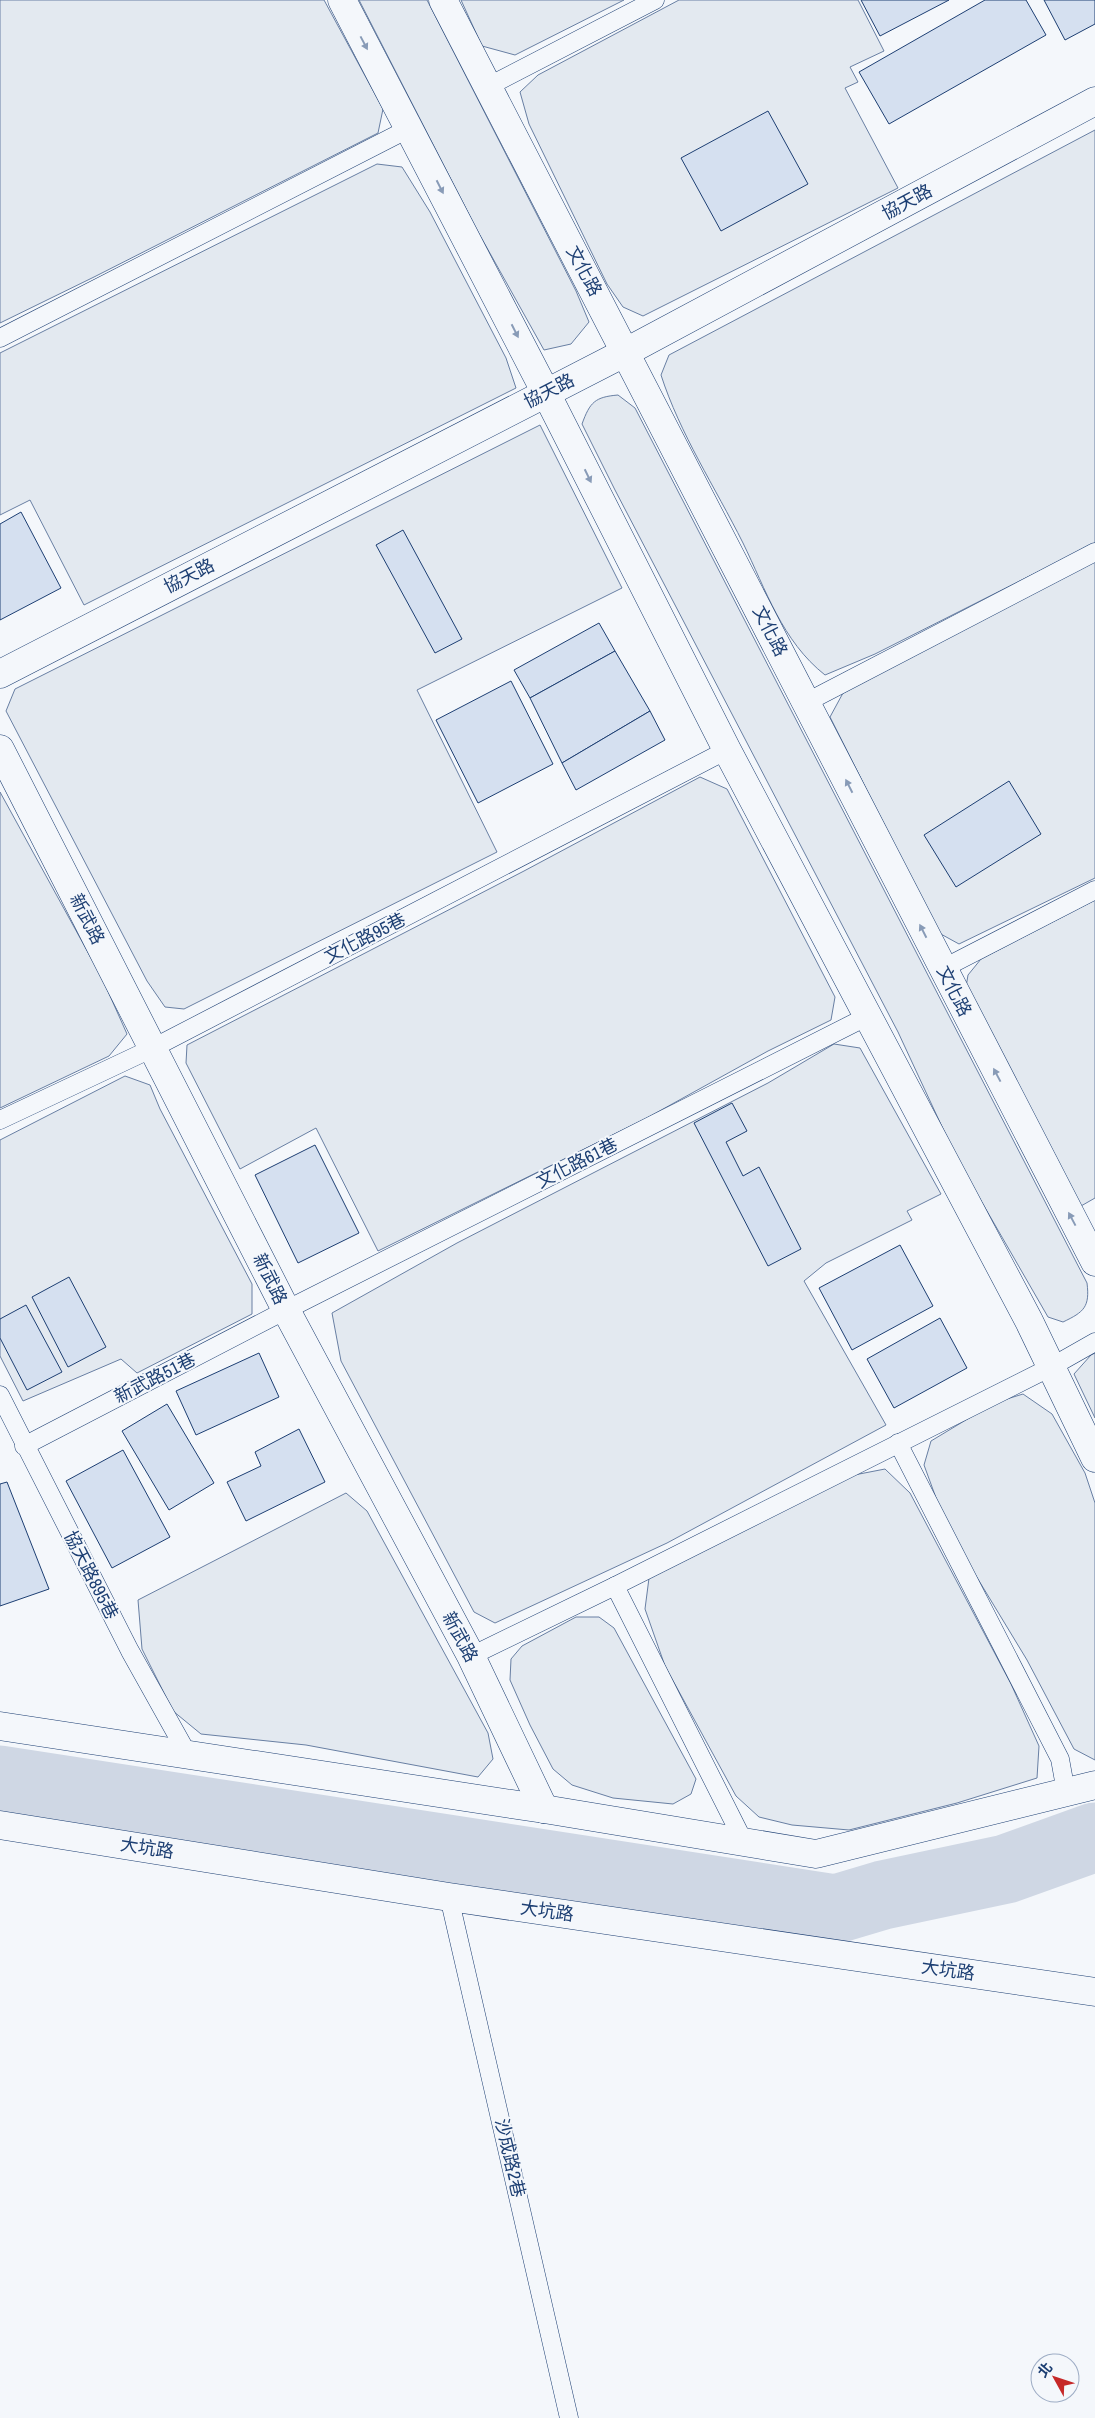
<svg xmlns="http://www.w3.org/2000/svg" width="1095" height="2418" font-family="'Archivo Narrow','Noto Sans TC',sans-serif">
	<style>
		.green { fill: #e3e9f0; stroke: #687fa3 }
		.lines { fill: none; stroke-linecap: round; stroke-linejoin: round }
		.river { stroke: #cfd7e4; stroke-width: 69 }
		.building { fill: #d5e0f0; stroke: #1d3f73 }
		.lane-casing { stroke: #1d3f73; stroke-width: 19 }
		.street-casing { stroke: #1d3f73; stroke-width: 29 }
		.lane { stroke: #f4f7fb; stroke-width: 18 }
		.street { stroke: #f4f7fb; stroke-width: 28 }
		.oneway { fill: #889bb7 }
		.labels { text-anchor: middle; stroke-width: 4; stroke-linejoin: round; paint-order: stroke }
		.street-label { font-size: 18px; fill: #1d3f73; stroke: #f4f7fb }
	</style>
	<rect width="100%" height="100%" fill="#f4f7fb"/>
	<g class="green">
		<polygon points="0,0 324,0 383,109 378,133 94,277 0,323"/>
		<polygon points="359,0 427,0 576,291 589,322 571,344 544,350 477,230"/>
		<polygon points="461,0 624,0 515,55 482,46"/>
		<polygon points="679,0 858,0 884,51 850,67 858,82 845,88 898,188 643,316 623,307 607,284 529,124 520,92 538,75"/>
		<path d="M1095 130V543L875 654 825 675C782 641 766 590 743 543 715 487 680 434 661 375L669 355Z"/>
		<polygon points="377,164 402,167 430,212 506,358 516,388 84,605 30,500 0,515 0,353"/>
		<path d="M618 395 635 408 1087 1283C1090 1307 1084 1312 1063 1322L1048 1317 957 1159 898 1032 615 490 582 424C590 402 595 397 618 395Z"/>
		<polygon points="540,425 622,588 417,690 497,852 184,1009 165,1007 147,981 6,711 15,689"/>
		<polygon points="1095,560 1095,878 959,944 939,933 830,717 843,693"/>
		<polygon points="700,777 727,789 835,997 831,1020 768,1051 645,1119 378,1251 316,1128 240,1169 186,1063 187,1045 524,871"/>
		<polygon points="0,792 102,978 127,1034 109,1056 0,1108"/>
		<polygon points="1095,900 1095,1198 1081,1206 965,993 968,975 981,959"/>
		<polygon points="834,1044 860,1048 941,1194 907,1211 912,1220 826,1263 804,1281 886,1425 667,1543 495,1623 474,1612 341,1361 332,1313 457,1243 768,1083"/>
		<polygon points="125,1076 150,1085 160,1109 252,1284 252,1314 137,1373 121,1359 23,1401 0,1356 0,1140"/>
		<polygon points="1095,1353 1095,1418 1074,1374 1091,1355"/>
		<polygon points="1023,1394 1052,1414 1085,1473 1095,1503 1095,1760 1074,1749 1027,1660 947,1528 924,1465 931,1441 994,1403"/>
		<polygon points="885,1469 910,1493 1011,1684 1039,1746 1037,1778 957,1803 849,1830 792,1825 759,1817 736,1796 665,1666 645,1609 649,1578 849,1476"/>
		<polygon points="346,1493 367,1511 488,1733 493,1759 478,1777 306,1745 201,1734 173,1711 142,1649 138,1600"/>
		<polygon points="576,1617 599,1617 614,1628 696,1779 691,1794 673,1804 613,1798 572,1785 553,1769 530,1725 510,1680 511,1659 522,1646"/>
	</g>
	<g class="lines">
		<polyline class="river" points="0,1780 836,1909 883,1895 1006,1869 1095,1837"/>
	</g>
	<g class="building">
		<polygon points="861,0 949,0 880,36"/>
		<polygon points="985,0 1026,0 1046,35 889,124 859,72"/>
		<polygon points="1044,0 1095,0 1095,24 1065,40"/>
		<polygon points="768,111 808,184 721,231 681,158"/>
		<polygon points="21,512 61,588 0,620 0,524"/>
		<polygon points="403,530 462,639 435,653 376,545"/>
		<polygon points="599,623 615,651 530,698 514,670"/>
		<polygon points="615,651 650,711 562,763 530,698"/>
		<polygon points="511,681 553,764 478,803 436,720"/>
		<polygon points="650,711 665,740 576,790 562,763"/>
		<polygon points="1009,781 1041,834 956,887 924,835"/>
		<polygon points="732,1103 747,1131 726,1142 743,1176 759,1167 801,1249 768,1266 694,1123"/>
		<polygon points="315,1145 359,1233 298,1263 255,1175"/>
		<polygon points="900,1245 933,1306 852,1350 819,1288"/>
		<polygon points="69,1277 106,1347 68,1367 32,1297"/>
		<polygon points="26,1305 62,1372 27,1390 0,1338 0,1319"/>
		<polygon points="940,1318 967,1368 894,1408 867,1359"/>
		<polygon points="259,1353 279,1397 196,1435 176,1391"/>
		<polygon points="167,1404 214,1483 169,1510 122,1431"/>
		<polygon points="299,1429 325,1482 246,1521 227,1482 261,1466 255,1452"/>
		<polygon points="123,1450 170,1537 112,1568 66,1481"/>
		<polygon points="7,1482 49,1589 0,1606 0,1484"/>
	</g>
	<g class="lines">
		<g class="lane-casing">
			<g id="lane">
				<polyline points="487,87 655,0"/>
				<polyline points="0,338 410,128"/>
				<polyline points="807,702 1095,552"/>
				<polyline points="942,969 1095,890"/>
				<polyline points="0,1120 153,1048 727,750"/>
				<polyline points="0,1395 130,1651 187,1753"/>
				<polyline points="898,1443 1060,1759 1066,1792"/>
				<polyline points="24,1446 286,1310 868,1016"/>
				<polyline points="615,1586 744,1842"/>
				<polyline points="471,1656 615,1586 1051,1367 1095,1342"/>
				<polyline points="449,1897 569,2418"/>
			</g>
		</g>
		<g class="street-casing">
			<g id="street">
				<polyline points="342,0 546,393 727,750 1029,1321 1095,1458"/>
				<polyline points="443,0 1095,1262"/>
				<polyline points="0,674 626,352 1095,101"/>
				<polyline points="0,749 286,1310 471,1656 544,1809"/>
				<polyline points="0,1726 544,1809 816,1854 1095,1785"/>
				<polyline points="0,1825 449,1897 1095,1992"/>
			</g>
		</g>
		<use href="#lane" class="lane"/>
		<use href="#street" class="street"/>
	</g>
	<defs><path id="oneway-solid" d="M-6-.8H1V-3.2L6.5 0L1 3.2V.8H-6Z" transform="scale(1.25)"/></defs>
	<g class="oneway">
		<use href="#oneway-solid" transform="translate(364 43) rotate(62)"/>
		<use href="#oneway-solid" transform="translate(440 187) rotate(63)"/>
		<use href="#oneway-solid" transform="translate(515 331) rotate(63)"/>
		<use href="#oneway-solid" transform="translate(588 476) rotate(64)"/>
		<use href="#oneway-solid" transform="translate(849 786) rotate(-117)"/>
		<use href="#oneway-solid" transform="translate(923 931) rotate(-117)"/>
		<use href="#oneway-solid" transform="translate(997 1075) rotate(-118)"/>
		<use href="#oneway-solid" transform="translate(1072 1219) rotate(-118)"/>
	</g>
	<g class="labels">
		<g class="street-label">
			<text transform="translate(907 202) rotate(-28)" y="6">協天路</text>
			<text transform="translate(584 271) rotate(62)" y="6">文化路</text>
			<text transform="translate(549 391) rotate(-27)" y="6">協天路</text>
			<text transform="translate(189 576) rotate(-27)" y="6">協天路</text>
			<text transform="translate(770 631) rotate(63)" y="6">文化路</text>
			<text transform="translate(87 919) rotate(63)" y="6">新武路</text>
			<text transform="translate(365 938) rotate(-27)" y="6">文化路95巷</text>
			<text transform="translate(954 991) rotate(63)" y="6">文化路</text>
			<text transform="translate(577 1163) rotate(-27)" y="6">文化路61巷</text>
			<text transform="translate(270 1279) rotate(64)" y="6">新武路</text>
			<text transform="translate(155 1378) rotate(-27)" y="6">新武路51巷</text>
			<text transform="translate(91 1575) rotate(63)" y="6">協天路895巷</text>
			<text transform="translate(460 1637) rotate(62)" y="6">新武路</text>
			<text transform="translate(147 1848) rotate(9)" y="6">大坑路</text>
			<text transform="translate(547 1911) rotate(8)" y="6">大坑路</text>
			<text transform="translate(948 1970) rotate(8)" y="6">大坑路</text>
			<text transform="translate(510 2158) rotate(77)" y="6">沙成路2巷</text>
		</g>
	</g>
	<g transform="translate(1055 2378) rotate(310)"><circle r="24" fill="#f4f7fb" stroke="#9eadc5"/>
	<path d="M0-4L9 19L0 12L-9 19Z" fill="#c62828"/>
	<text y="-8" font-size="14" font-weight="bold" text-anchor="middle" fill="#1d3f73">北</text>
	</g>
</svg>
